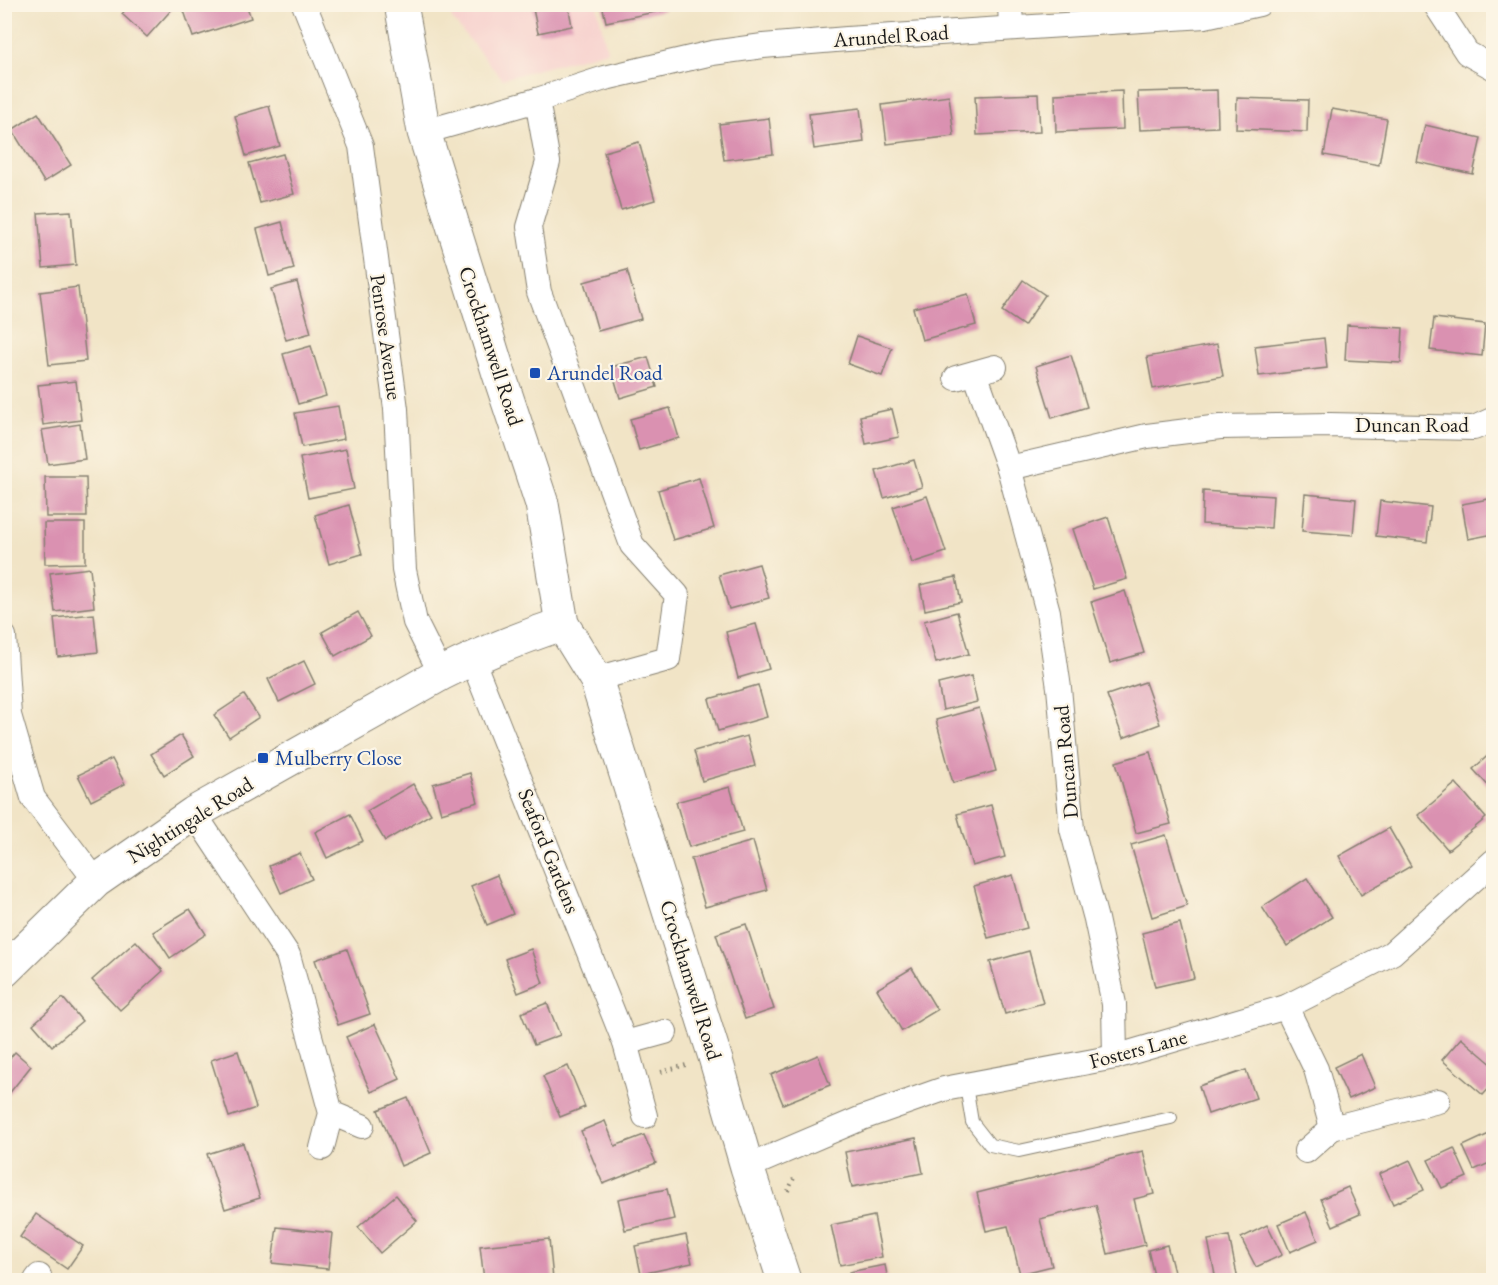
<svg xmlns="http://www.w3.org/2000/svg" width="1498" height="1285" font-family="'EB Garamond',serif">
	<style>
		.built { fill: #f7d0cd }
		.building { fill: #da91b1 }
		.lines { fill: none; stroke-linecap: round; stroke-linejoin: round }
		.lane-casing { stroke: #868071; stroke-width: 14 }
		.street-casing { stroke: #868071; stroke-width: 26 }
		.secondary-casing { stroke: #868071; stroke-width: 35 }
		.path { stroke: #868071; stroke-width: 4; stroke-dasharray: 1.5 4.5; stroke-linecap: butt }
		.lane { stroke: #fff; stroke-width: 12 }
		.street { stroke: #fff; stroke-width: 24 }
		.secondary { stroke: #fff; stroke-width: 33 }
		.transit-dot { fill: #1a4fb4; stroke: #fcf5e5; stroke-width: 2 }
		.labels { text-anchor: middle; stroke-width: 4.5; stroke-linejoin: round; paint-order: stroke }
		.street-label { font-size: 21px; fill: #1c1c1c; stroke: #fcf5e5 }
		.transit-label { font-size: 21px; fill: #164399; stroke: #fcf5e5; text-anchor: start }
	</style>
	<rect width="100%" height="100%" fill="#fcf5e5"/>
	<filter id="ink" filterUnits="userSpaceOnUse"><feTurbulence type="fractalNoise" baseFrequency=".0167" numOctaves="2"/><feDisplacementMap in="SourceGraphic" scale="12" xChannelSelector="R" yChannelSelector="G"/><feConvolveMatrix kernelMatrix="1 2 1 2 8 2 1 2 1" color-interpolation-filters="sRGB"/></filter>
	<filter id="wash" filterUnits="userSpaceOnUse"><feTurbulence type="fractalNoise" baseFrequency=".008" numOctaves="4" result="noise"/><feDisplacementMap in="SourceGraphic" scale="24" xChannelSelector="R" yChannelSelector="G"/><feGaussianBlur stdDeviation="1.35" result="paint"/><feColorMatrix in="noise" values="0 0 0 0 0 0 0 0 0 0 0 0 0 0 0 0 0 1.4 0 .05"/><feComposite in="paint" operator="in"/></filter>
	<g filter="url(#wash)">
		<rect width="100%" height="100%" fill="#f1e4c6"/>
		<polygon class="built" points="449,5 597,5 607,51 502,79 452,19"/>
		<g id="blocks">
			<g class="building">
				<polygon points="130,4 171,4 174,7 147,37 122,14"/>
				<polygon points="193,4 246,4 251,18 193,37 183,8"/>
				<polygon points="532,4 568,4 572,26 538,33"/>
				<polygon points="602,4 664,4 665,10 606,22"/>
				<polygon points="1217,90 1218,127 1140,130 1138,92"/>
				<polygon points="1122,91 1123,129 1056,132 1055,94"/>
				<polygon points="1038,94 1040,132 977,135 975,96"/>
				<polygon points="949,96 954,136 887,144 882,105"/>
				<polygon points="1237,98 1308,100 1307,132 1236,129"/>
				<polygon points="269,106 280,146 246,156 235,116"/>
				<polygon points="860,108 864,142 814,149 809,114"/>
				<polygon points="1332,109 1387,119 1379,165 1324,155"/>
				<polygon points="38,113 71,165 44,182 12,130"/>
				<polygon points="769,118 773,154 724,160 719,124"/>
				<polygon points="1425,125 1481,138 1473,174 1417,162"/>
				<polygon points="639,142 655,200 621,210 604,152"/>
				<polygon points="283,154 294,194 260,203 249,163"/>
				<polygon points="71,211 76,265 43,268 38,213"/>
				<polygon points="282,222 294,269 269,276 257,229"/>
				<polygon points="627,270 641,319 598,331 584,282"/>
				<polygon points="1023,280 1045,295 1024,326 1002,311"/>
				<polygon points="297,282 311,333 286,340 271,289"/>
				<polygon points="78,287 86,361 49,365 40,292"/>
				<polygon points="968,294 976,325 922,340 913,308"/>
				<polygon points="1434,318 1485,324 1482,356 1430,350"/>
				<polygon points="1347,325 1403,328 1401,363 1345,360"/>
				<polygon points="857,336 892,348 882,376 848,364"/>
				<polygon points="1324,338 1327,368 1259,376 1255,346"/>
				<polygon points="1217,344 1223,376 1153,389 1147,357"/>
				<polygon points="311,346 326,396 298,404 283,354"/>
				<polygon points="1071,355 1087,407 1052,418 1036,366"/>
				<polygon points="648,357 657,387 620,398 611,367"/>
				<polygon points="76,381 81,420 43,425 38,385"/>
				<polygon points="338,406 344,439 302,447 295,413"/>
				<polygon points="670,408 679,438 639,450 630,419"/>
				<polygon points="892,409 899,437 866,444 860,416"/>
				<polygon points="80,424 85,459 48,464 42,430"/>
				<polygon points="346,449 354,489 308,498 300,458"/>
				<polygon points="914,460 922,487 884,498 876,471"/>
				<polygon points="45,477 86,477 87,517 46,517"/>
				<polygon points="699,478 714,528 673,540 658,490"/>
				<polygon points="1203,491 1273,496 1271,528 1202,524"/>
				<polygon points="1305,494 1356,499 1353,535 1302,531"/>
				<polygon points="927,496 946,552 912,563 893,507"/>
				<polygon points="1494,498 1494,534 1468,539 1462,504"/>
				<polygon points="1380,501 1431,507 1427,542 1376,536"/>
				<polygon points="349,505 362,554 329,564 315,515"/>
				<polygon points="1108,517 1127,579 1093,589 1073,529"/>
				<polygon points="44,523 85,523 85,563 45,564"/>
				<polygon points="759,564 769,598 729,609 719,575"/>
				<polygon points="90,568 94,607 55,612 50,573"/>
				<polygon points="956,577 961,602 925,610 920,585"/>
				<polygon points="1125,591 1144,653 1110,663 1091,602"/>
				<polygon points="358,612 371,636 335,656 322,632"/>
				<polygon points="957,612 969,654 936,663 924,621"/>
				<polygon points="94,614 98,652 58,657 54,618"/>
				<polygon points="756,624 769,669 738,678 726,632"/>
				<polygon points="304,661 315,684 279,702 268,679"/>
				<polygon points="971,676 977,702 943,710 938,684"/>
				<polygon points="1145,682 1160,724 1123,738 1107,695"/>
				<polygon points="758,685 767,717 718,731 709,699"/>
				<polygon points="244,695 259,717 229,737 214,715"/>
				<polygon points="979,708 996,771 953,783 936,720"/>
				<polygon points="181,735 194,756 164,775 151,754"/>
				<polygon points="747,736 755,766 702,781 694,751"/>
				<polygon points="1494,750 1494,792 1473,769"/>
				<polygon points="1150,752 1171,824 1136,833 1116,762"/>
				<polygon points="112,759 125,784 91,801 78,775"/>
				<polygon points="470,773 478,802 441,813 433,784"/>
				<polygon points="1456,783 1486,818 1448,850 1418,815"/>
				<polygon points="413,784 431,814 385,841 367,811"/>
				<polygon points="730,787 743,832 689,847 676,802"/>
				<polygon points="991,805 1005,857 972,866 957,814"/>
				<polygon points="350,814 363,841 327,858 315,832"/>
				<polygon points="1389,828 1411,866 1361,895 1339,856"/>
				<polygon points="1166,835 1187,906 1152,917 1131,845"/>
				<polygon points="753,841 767,890 705,907 691,859"/>
				<polygon points="300,853 312,879 281,893 269,866"/>
				<polygon points="497,875 513,914 487,925 471,886"/>
				<polygon points="1013,875 1027,928 988,938 974,886"/>
				<polygon points="1307,878 1332,917 1287,946 1262,907"/>
				<polygon points="190,909 206,934 170,958 153,932"/>
				<polygon points="1180,923 1194,978 1155,987 1142,933"/>
				<polygon points="746,924 774,1009 745,1019 716,934"/>
				<polygon points="136,941 163,971 120,1010 92,980"/>
				<polygon points="347,949 370,1014 338,1025 315,960"/>
				<polygon points="531,949 543,983 518,993 505,959"/>
				<polygon points="1029,951 1043,1003 1005,1014 990,962"/>
				<polygon points="912,968 937,1010 902,1031 877,989"/>
				<polygon points="63,998 82,1021 52,1046 33,1024"/>
				<polygon points="547,1003 560,1035 534,1045 521,1013"/>
				<polygon points="375,1024 400,1079 371,1092 346,1037"/>
				<polygon points="1461,1038 1494,1066 1494,1083 1483,1095 1442,1060"/>
				<polygon points="238,1051 256,1108 229,1117 211,1060"/>
				<polygon points="15,1052 31,1066 8,1095 4,1092 4,1065"/>
				<polygon points="1361,1054 1375,1087 1349,1099 1334,1067"/>
				<polygon points="818,1055 830,1085 783,1104 771,1075"/>
				<polygon points="568,1066 585,1107 560,1117 543,1076"/>
				<polygon points="1246,1070 1256,1098 1208,1114 1199,1086"/>
				<polygon points="408,1098 431,1153 401,1166 378,1110"/>
				<polygon points="605,1121 615,1146 644,1135 656,1163 603,1184 581,1131"/>
				<polygon points="1489,1134 1494,1144 1494,1161 1474,1170 1463,1146"/>
				<polygon points="916,1138 923,1173 852,1187 845,1152"/>
				<polygon points="243,1143 260,1198 225,1209 207,1154"/>
				<polygon points="1454,1148 1467,1177 1442,1188 1428,1160"/>
				<polygon points="1143,1151 1154,1194 1134,1199 1145,1245 1108,1254 1096,1205 1040,1219 1052,1266 1020,1274 1008,1226 986,1231 977,1193"/>
				<polygon points="1410,1160 1424,1190 1393,1204 1379,1174"/>
				<polygon points="1348,1187 1360,1214 1333,1226 1321,1199"/>
				<polygon points="667,1189 674,1219 625,1230 618,1199"/>
				<polygon points="396,1195 417,1221 380,1253 358,1227"/>
				<polygon points="1306,1212 1318,1240 1290,1252 1278,1224"/>
				<polygon points="36,1214 83,1246 67,1269 20,1237"/>
				<polygon points="874,1216 882,1257 840,1265 831,1225"/>
				<polygon points="1267,1225 1282,1255 1256,1267 1241,1238"/>
				<polygon points="277,1227 332,1233 328,1269 272,1263"/>
				<polygon points="686,1235 692,1263 641,1274 635,1246"/>
				<polygon points="1229,1236 1238,1280 1216,1280 1208,1240"/>
				<polygon points="549,1239 553,1279 484,1280 480,1246"/>
				<polygon points="1167,1245 1176,1280 1155,1280 1148,1250"/>
				<polygon points="885,1265 888,1280 851,1280 849,1272"/>
			</g>
		</g>
	</g>
	<g filter="url(#ink)">
		<use href="#blocks" fill-opacity="0" stroke="#868071" stroke-width="1.5"/>
		<g class="lines">
			<g class="lane-casing">
				<polyline id="lane" points="966,1086 972,1122 990,1145 1019,1151 1171,1118"/>
			</g>
			<g class="street-casing">
				<g id="street">
					<polyline points="304,4 361,146 396,409 404,570 415,622 441,674"/>
					<polyline points="1010,4 1011,28"/>
					<polyline points="1435,4 1467,53 1494,68"/>
					<polyline points="537,100 548,162 529,227 539,292 632,545 677,595 668,659 596,679"/>
					<polyline points="424,132 537,100 605,78 712,53 763,46 847,39 1205,16 1259,4"/>
					<polyline points="975,373 1009,468 1048,612 1059,688 1072,829 1096,919 1114,1004 1115,1057"/>
					<polyline points="956,378 995,367"/>
					<polyline points="1009,468 1147,436 1220,427 1330,425 1474,428 1494,419"/>
					<polyline points="4,636 9,715 33,798 96,881"/>
					<polyline points="472,659 625,1043 645,1116"/>
					<polyline points="194,813 288,955 331,1113 322,1148"/>
					<polyline points="1286,1007 1316,1069 1332,1128 1438,1101"/>
					<polyline points="625,1043 665,1032"/>
					<polyline points="331,1113 362,1126"/>
					<polyline points="1306,1151 1332,1128"/>
					<polyline points="747,1167 862,1118 944,1089 1115,1057 1286,1007 1392,953 1494,861"/>
					<polyline points="36,1280 39,1276"/>
				</g>
			</g>
			<g class="secondary-casing">
				<g id="secondary">
					<polyline points="401,4 424,132 499,374 542,504 562,624 596,679 715,1057 747,1167 784,1280"/>
					<path d="M4 971 96 881 194 813 441 674C480 654 520 638 562 624"/>
				</g>
			</g>
			<g class="path">
				<polyline points="661,1072 686,1065"/>
				<polyline points="788,1191 795,1176"/>
			</g>
			<use href="#lane" class="lane"/>
			<use href="#street" class="street"/>
			<use href="#secondary" class="secondary"/>
		</g>
	</g>
	<g class="transit-dot">
		<rect x="529" y="367" width="12" height="12" rx="3"/>
		<rect x="257" y="752" width="12" height="12" rx="3"/>
	</g>
	<g class="labels">
		<g class="street-label">
			<text transform="translate(891 36) rotate(-4)" y="7">Arundel Road</text>
			<text transform="translate(386 337) rotate(82)" y="7">Penrose Avenue</text>
			<text transform="translate(491 346) rotate(72)" y="7">Crockhamwell Road</text>
			<text x="1412" y="432">Duncan Road</text>
			<text transform="translate(1066 762) rotate(-95)" y="7">Duncan Road</text>
			<text transform="translate(190 820) rotate(-32)" y="7">Nightingale Road</text>
			<text transform="translate(549 851) rotate(68)" y="7">Seaford Gardens</text>
			<text transform="translate(691 980) rotate(73)" y="7">Crockhamwell Road</text>
			<text transform="translate(1138 1049) rotate(-15)" y="7">Fosters Lane</text>
		</g>
		<g class="transit-label">
			<text x="547" y="380">Arundel Road</text>
			<text x="275" y="765">Mulberry Close</text>
		</g>
	</g>
	<rect width="1498" height="1285" fill="none" stroke="#fcf5e5" stroke-width="24"/>
</svg>
